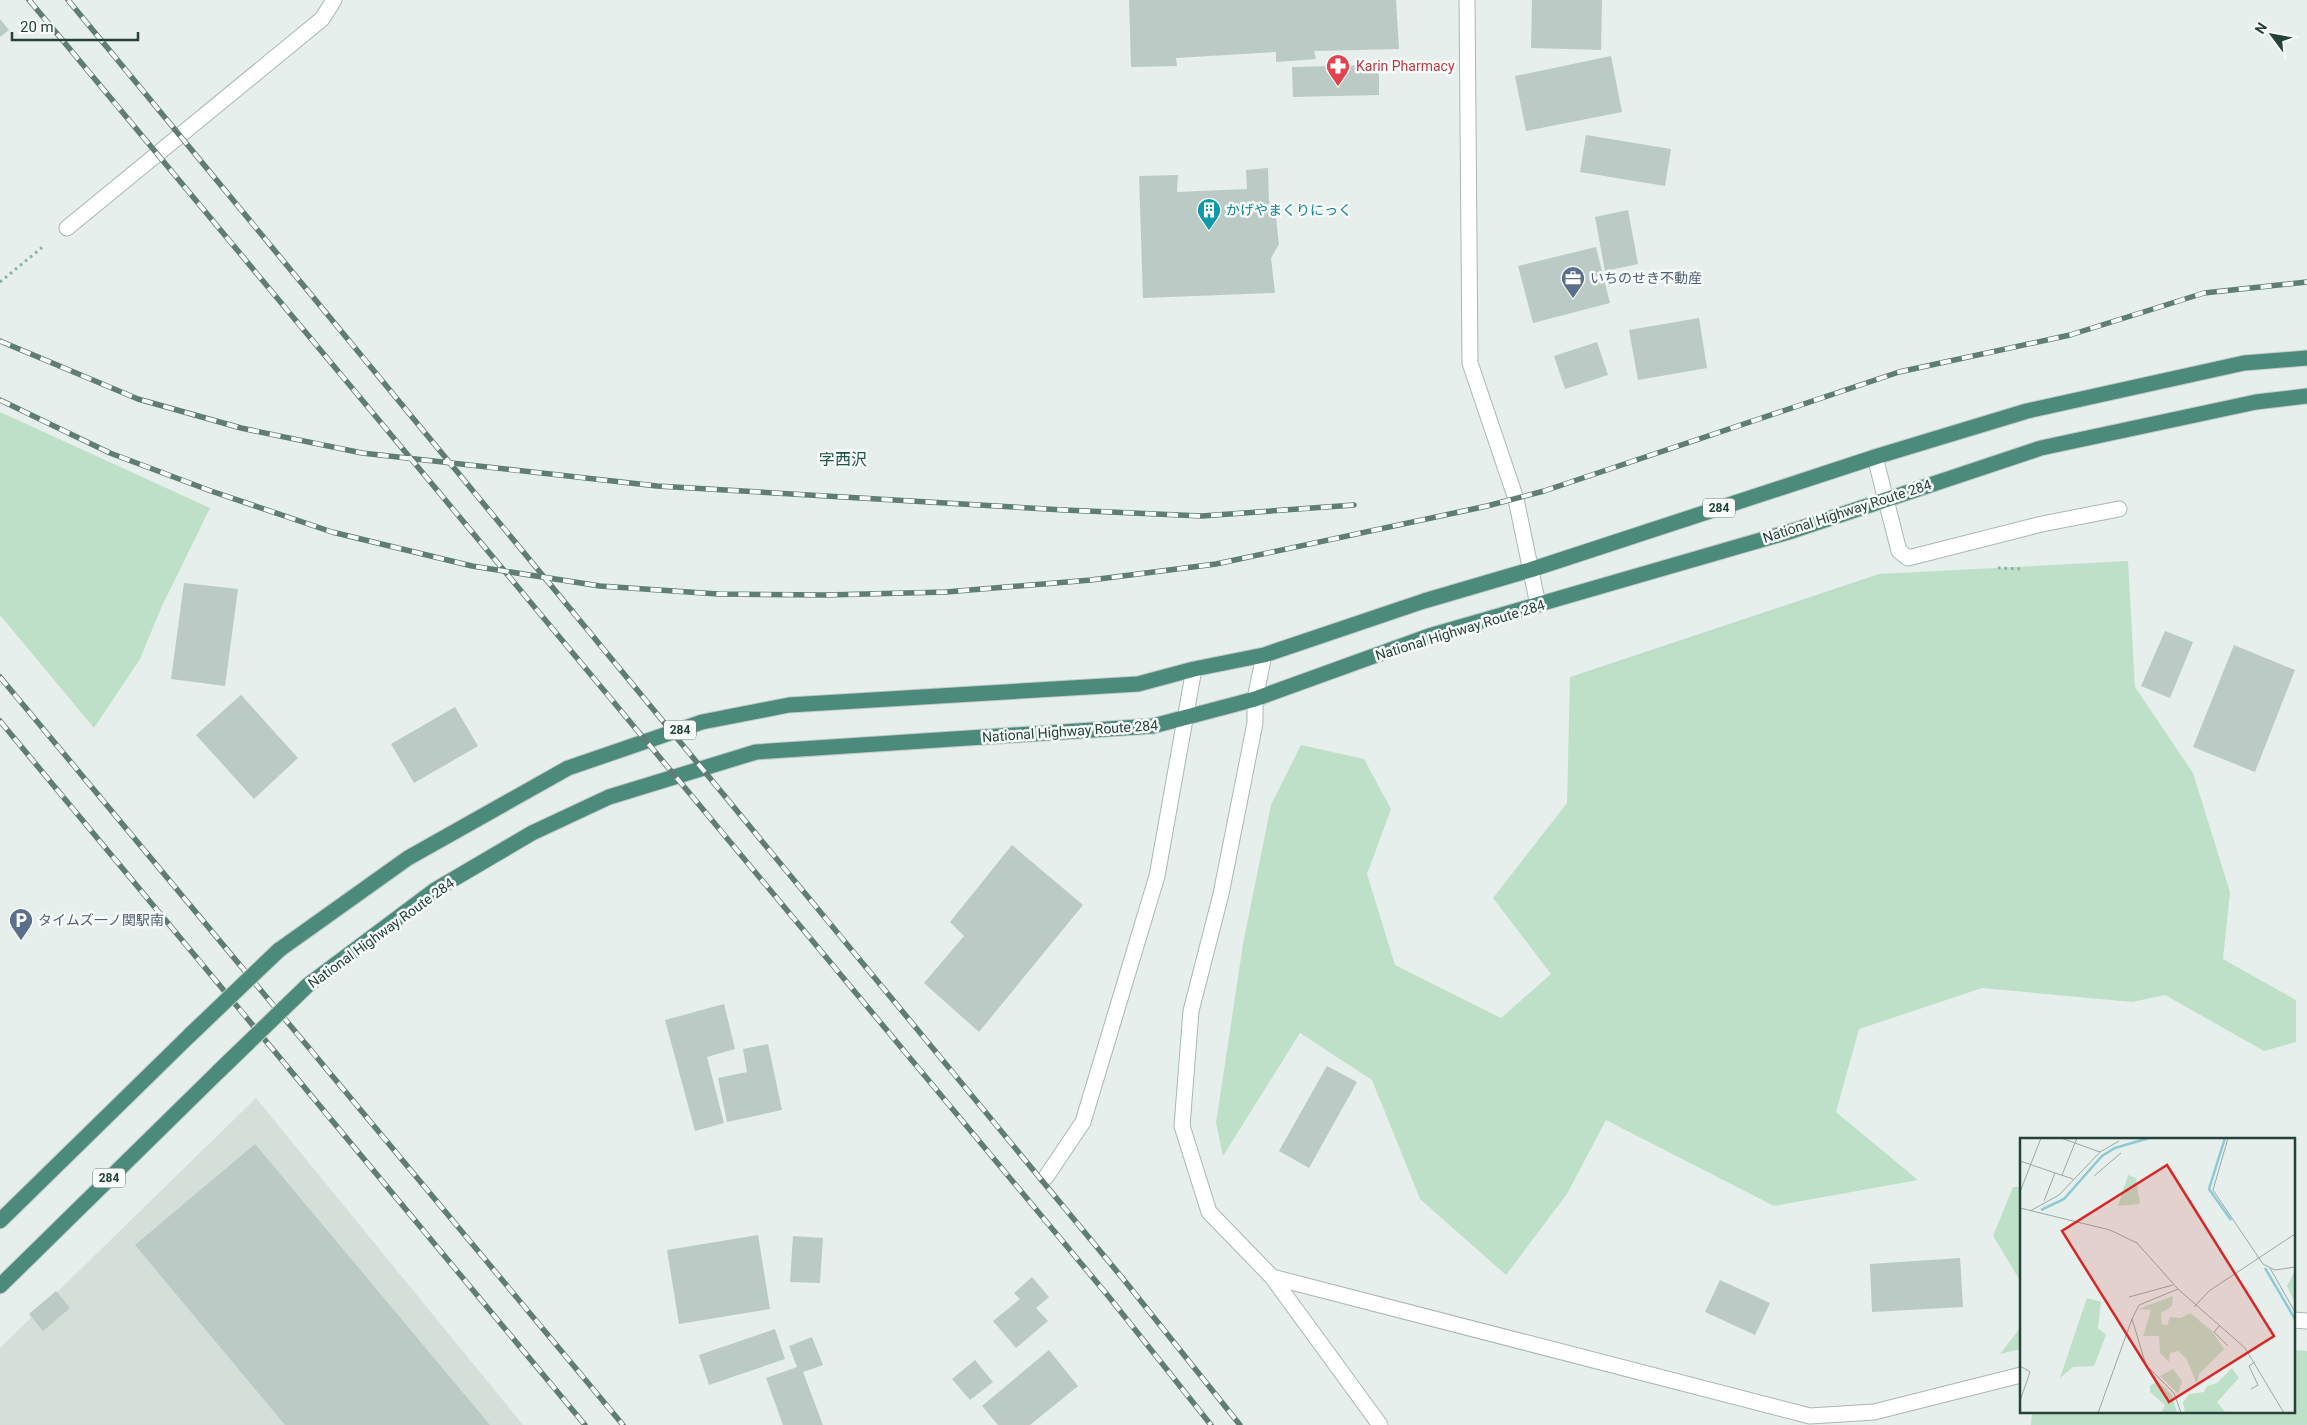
<svg xmlns="http://www.w3.org/2000/svg" width="2307" height="1425" font-family="Roboto,'Noto Sans JP',sans-serif">
	<style>
		.built { fill: #d4dfda }
		.green { fill: #bfe0c8 }
		.building { fill: #bbcac4 }
		.lines { fill: none; stroke-linecap: round; stroke-linejoin: round }
		.service-casing { stroke: #a8b8b2; stroke-width: 17 }
		.minor-casing { stroke: #a8b8b2; stroke-width: 17 }
		.tertiary-casing { stroke: #a8b8b2; stroke-width: 17 }
		.trunk-casing { stroke: #c2cac8; stroke-width: 17 }
		.path { stroke: #86b3a5; stroke-width: 3; stroke-dasharray: 2.5 4; stroke-linecap: butt }
		.service { stroke: #fff; stroke-width: 15 }
		.minor { stroke: #fff; stroke-width: 15 }
		.tertiary { stroke: #fff; stroke-width: 15 }
		.trunk { stroke: #4c8a7c; stroke-width: 15 }
		.rail-casing { stroke: #5f7d75; stroke-width: 5.5 }
		.rail { stroke: #f7fbf9; stroke-width: 4; stroke-dasharray: 11; stroke-linecap: butt }
		.trunk-bridge-casing { stroke: #c2cac8; stroke-width: 17; stroke-linecap: butt }
		.trunk-bridge { stroke: #4c8a7c; stroke-width: 15 }
		.labels { text-anchor: middle; stroke-width: 5; stroke-linejoin: round; paint-order: stroke }
		.shield { fill: #f7fbf9; stroke: #637a73; stroke-width: 1 }
		.shield-label { font-size: 12px; font-weight: bold; fill: #24423a }
		.health-label { font-size: 14px; fill: #be3a42; stroke: #f7fbf9; text-anchor: start }
		.culture-label { font-size: 14px; fill: #0d838f; stroke: #f7fbf9; text-anchor: start }
		.service-label { font-size: 14px; fill: #4e5e75; stroke: #f7fbf9; text-anchor: start }
		.street-label { font-size: 14px; fill: #24423a; stroke: #f7fbf9 }
		.quarter-label { font-size: 16px; fill: #1f5548; stroke: #f7fbf9 }
		.inset-river { fill: none; stroke: #8ec9d4; stroke-width: 2.5 }
		.inset-road { fill: none; stroke: #98aaa4; stroke-width: 1 }
		.view { fill: #d62828; fill-opacity: 0.15; stroke: #d62828; stroke-width: 2.5 }
		.inset-edge { fill: none; stroke: #24423a; stroke-width: 2.5 }
	</style>
	<rect width="100%" height="100%" fill="#e6efeb"/>
	<polygon class="built" points="256,1098 523,1425 0,1425 0,1348"/>
	<g class="green">
		<polygon points="0,412 210,508 162,606 140,659 94,728 0,615"/>
		<polygon points="2128,561 2135,687 2193,773 2230,892 2223,959 2296,1000 2296,1042 2264,1051 2165,995 2132,1002 1982,988 1859,1029 1836,1112 1918,1180 1774,1206 1606,1120 1567,1194 1506,1275 1420,1199 1372,1080 1300,1033 1223,1156 1216,1123 1243,944 1271,805 1301,745 1364,759 1391,809 1367,874 1395,965 1501,1018 1551,974 1493,898 1567,803 1570,677 1879,574"/>
		<polygon points="2013,1187 2021,1187 2021,1282 1993,1236"/>
		<polygon points="2021,1327 2021,1349 2000,1354"/>
		<polygon points="2293,1350 2307,1351 2307,1425 2031,1425 2032,1411 2293,1411"/>
	</g>
	<g class="building">
		<polygon points="1129,0 1396,0 1399,49 1314,51 1316,59 1276,62 1276,52 1176,58 1177,66 1131,67"/>
		<polygon points="1532,0 1602,0 1601,50 1531,48"/>
		<polygon points="0,19 9,30 0,37"/>
		<polygon points="1611,56 1622,112 1526,131 1515,76"/>
		<polygon points="1379,65 1379,95 1293,97 1292,67"/>
		<polygon points="1586,135 1671,149 1665,186 1580,172"/>
		<polygon points="1268,168 1269,201 1276,218 1279,244 1271,258 1275,293 1143,298 1139,176 1178,175 1177,192 1247,189 1246,170"/>
		<polygon points="1628,210 1638,264 1605,271 1595,217"/>
		<polygon points="1596,247 1610,303 1533,323 1518,266"/>
		<polygon points="1699,318 1707,368 1638,380 1629,330"/>
		<polygon points="1597,342 1608,375 1565,389 1554,356"/>
		<polygon points="184,583 238,589 225,686 171,679"/>
		<polygon points="2165,631 2193,642 2170,698 2141,686"/>
		<polygon points="2234,645 2295,670 2255,772 2193,747"/>
		<polygon points="241,695 298,758 254,799 196,735"/>
		<polygon points="455,707 478,746 414,783 391,744"/>
		<polygon points="1012,845 1083,905 979,1032 924,983 964,936 950,922"/>
		<polygon points="724,1004 735,1049 707,1057 724,1123 695,1131 665,1020"/>
		<polygon points="768,1044 782,1110 727,1122 718,1078 747,1072 743,1049"/>
		<polygon points="1327,1066 1357,1082 1309,1168 1279,1151"/>
		<polygon points="255,1144 490,1425 285,1425 135,1245"/>
		<polygon points="758,1235 770,1309 679,1324 667,1250"/>
		<polygon points="793,1236 823,1238 820,1283 790,1282"/>
		<polygon points="1960,1258 1963,1307 1872,1312 1870,1264"/>
		<polygon points="1032,1277 1049,1297 1036,1308 1048,1321 1016,1348 993,1321 1020,1299 1014,1293"/>
		<polygon points="1720,1280 1770,1303 1755,1335 1705,1312"/>
		<polygon points="56,1291 70,1308 43,1331 29,1314"/>
		<polygon points="775,1329 785,1359 709,1385 699,1355"/>
		<polygon points="812,1337 823,1365 803,1372 823,1425 783,1425 766,1378 797,1367 789,1346"/>
		<polygon points="1049,1350 1078,1386 1030,1425 998,1425 982,1406"/>
		<polygon points="975,1360 993,1382 970,1400 952,1379"/>
	</g>
	<g class="lines">
		<g class="service-casing">
			<polyline id="service" points="67,228 322,19 334,0"/>
		</g>
		<g class="minor-casing">
			<g id="minor">
				<polyline points="1875,457 1899,551 1908,558 2042,524 2119,509"/>
				<polyline points="1264,655 1255,699 1255,723 1221,894 1191,1011 1182,1126 1209,1212 1272,1277 1810,1416 1874,1412 2021,1375"/>
				<polyline points="1046,1177 1083,1122 1157,876 1194,669"/>
				<polyline points="1272,1277 1380,1425"/>
				<polyline points="2293,1320 2307,1321"/>
			</g>
		</g>
		<g class="tertiary-casing">
			<polyline id="tertiary" points="1467,0 1470,363 1516,499 1538,605"/>
		</g>
		<g class="trunk-casing">
			<g id="trunk">
				<polyline points="279,950 408,858 568,768 702,722 789,705 1138,684 1194,669 1264,655 1424,601 1530,570 1875,457 2027,411 2244,363 2307,358"/>
				<polyline points="308,985 435,890 532,833 609,797 756,752 1153,726 1255,699 1429,636 1792,531 2041,448 2256,402 2307,396"/>
				<polyline points="0,1221 190,1035"/>
				<polyline points="0,1286 219,1071"/>
			</g>
		</g>
		<g class="path">
			<polyline points="0,282 45,245"/>
			<polyline points="1998,568 2021,569"/>
		</g>
		<use href="#service" class="service"/>
		<use href="#minor" class="minor"/>
		<use href="#tertiary" class="tertiary"/>
		<use href="#trunk" class="trunk"/>
		<g class="rail-casing">
			<g id="rail">
				<polyline points="29,0 1109,1297 1211,1425"/>
				<polyline points="68,0 1124,1280 1240,1425"/>
				<polyline points="0,341 138,399 241,428 362,453 657,486 1064,510 1202,516 1354,505"/>
				<polyline points="0,400 110,453 211,491 332,532 472,566 600,586 718,594 826,595 946,592 1091,580 1216,564 1487,506 1544,491 1899,372 2070,335 2204,293 2307,282"/>
				<polyline points="0,677 623,1425"/>
				<polyline points="0,721 585,1425"/>
			</g>
		</g>
		<use href="#rail" class="rail"/>
		<g class="trunk-bridge-casing">
			<g id="trunk-bridge">
				<polyline points="190,1035 279,950"/>
				<polyline points="219,1071 308,985"/>
			</g>
		</g>
		<use href="#trunk-bridge" class="trunk-bridge"/>
	</g>
	<defs>
		<g id="pharmacy-pin" transform="scale(1.25)"><path d="M0 17L-7.5 6A9.5 9.5 0 1 1 7.5 6Z" fill="#e0444e" stroke="#f7fbf9"/><path d="M-2-6h4v4h4v4h-4v4h-4v-4h-4v-4h4Z" fill="#fff"/></g>
		<g id="building-pin" transform="scale(1.25)"><path d="M0 17L-7.5 6A9.5 9.5 0 1 1 7.5 6Z" fill="#0f9aa8" stroke="#f7fbf9"/><path d="M-4-6H4V6H1V3H-1V6H-4ZM-2.5-4.3h1.7v1.8h-1.7ZM.8-4.3h1.7v1.8H.8ZM-2.5-1h1.7V.8h-1.7ZM.8-1h1.7V.8H.8Z" fill="#fff"/></g>
		<g id="office-pin" transform="scale(1.25)"><path d="M0 17L-7.5 6A9.5 9.5 0 1 1 7.5 6Z" fill="#5c6f8a" stroke="#f7fbf9"/><path d="M-6-3h4V-5.5h4V-3h4V5H-6ZM-1-4.5V-3h2v-1.5ZM-6 0V1H6V0Z" fill="#fff"/></g>
		<g id="parking-pin" transform="scale(1.25)"><path d="M0 17L-7.5 6A9.5 9.5 0 1 1 7.5 6Z" fill="#5c6f8a" stroke="#f7fbf9"/><path d="M-3.5-5.5H1a3.5 3.5 0 0 1 0 7H-1V5.5H-3.5ZM-1-3.4V-.6H.8a1.4 1.4 0 0 0 0-2.8Z" fill="#fff"/></g>
	</defs>
	<g fill-rule="evenodd">
		<use href="#pharmacy-pin" x="1338" y="66"/>
		<use href="#building-pin" x="1209" y="210"/>
		<use href="#office-pin" x="1573" y="278"/>
		<use href="#parking-pin" x="21" y="920"/>
	</g>
	<g class="labels">
		<g class="shield">
			<rect x="1703" y="498.5" width="32" height="19" rx="4"/>
			<rect x="664" y="720.5" width="32" height="19" rx="4"/>
			<rect x="93" y="1168.5" width="32" height="19" rx="4"/>
		</g>
		<g class="shield-label">
			<text x="1719" y="512">284</text>
			<text x="680" y="734">284</text>
			<text x="109" y="1182">284</text>
		</g>
		<g class="health-label">
			<text x="1356" y="71">Karin Pharmacy</text>
		</g>
		<g class="culture-label">
			<text x="1226" y="215">かげやまくりにっく</text>
		</g>
		<g class="service-label">
			<text x="1590" y="283">いちのせき不動産</text>
			<text x="38" y="925">タイムズ一ノ関駅南</text>
		</g>
		<g class="street-label">
			<text transform="translate(1847 511) rotate(-18)" y="5">National Highway Route 284</text>
			<text transform="translate(1460 630) rotate(-17)" y="5">National Highway Route 284</text>
			<text transform="translate(1070 731) rotate(-4)" y="5">National Highway Route 284</text>
			<text transform="translate(381 933) rotate(-36)" y="5">National Highway Route 284</text>
		</g>
		<g class="quarter-label">
			<text x="843" y="465">字西沢</text>
		</g>
	</g>
	<g transform="translate(2020 1138)">
		<rect width="275" height="275" fill="#e6efeb"/>
		<path d="M108 37 116 40 120 66 98 68ZM275 133V160L273 161 267 148ZM153 158 152 168 141 175 142 186 147 187 150 179 161 180 170 175 192 193 204 211 179 236 177 246 166 220 158 213 150 215 149 224 140 215 139 198H123L131 172 118 171ZM67 160 81 164 78 190 86 197 74 228 53 229 40 240ZM212 230 219 240 197 264 206 275H165L163 264 169 256 184 254 187 248 197 245ZM153 231 162 243 158 256 140 238ZM138 243 152 257 157 275H141L145 267 130 254V248Z" fill="#bfe0c8"/>
		<path class="inset-river" d="M205 0 189 51 211 82M21 72 44 61 82 18 95 10 129 0M245 130 275 181"/>
		<path class="inset-road" d="M41 0 80 14M208 0 193 52 243 126 255 132 275 129M0 23 53 41M42 37 57 0M74 38 101 15M0 54 21 0M24 63 35 35M0 70 90 92 117 105 158 151 225 210 264 275M10 73 39 57 80 14 99 3M250 130 275 174M158 151 119 167 112 181 126 227 154 255 161 275M109 159 153 147M174 169 189 153 275 96M200 187 194 194 208 208M0 228 10 234 0 263M231 251 238 247 229 228 235 224M78 275 112 181"/>
		<path class="view" d="M147 27 254 198 149 264 42 93Z"/>
		<rect width="275" height="275" class="inset-edge"/>
	</g>
	<g transform="translate(2272 35) rotate(302)" stroke="#f7fbf9" stroke-width="4" paint-order="stroke">
	<path d="M0-4L9 19L0 12L-9 19Z" fill="#24423a"/>
	<text y="-8" font-size="14" font-weight="bold" text-anchor="middle" fill="#24423a">N</text>
	</g>
	<path d="M12 32v8h126v-8" fill="none" stroke="#24423a" stroke-width="2.5"/>
	<text x="20" y="32" font-size="15" fill="#24423a" stroke="#f7fbf9" stroke-width="4" paint-order="stroke">20 m</text>
</svg>
